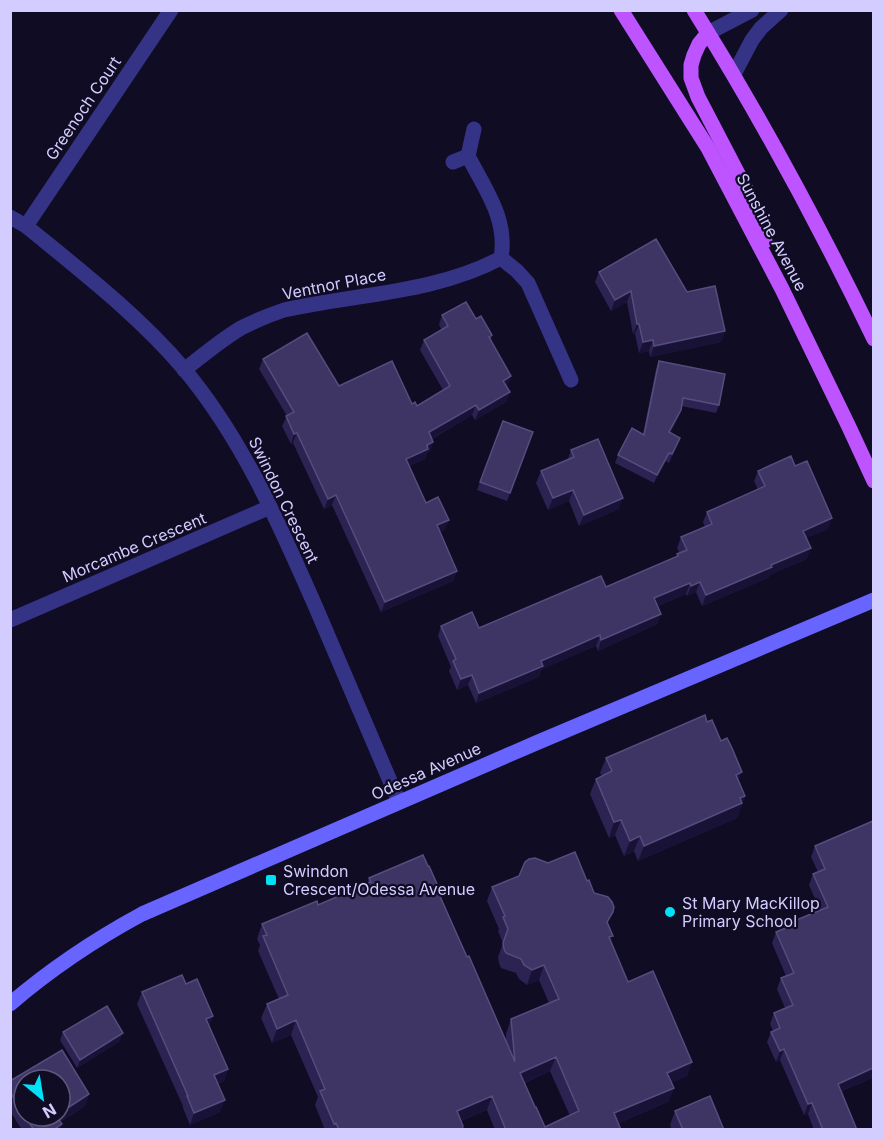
<svg xmlns="http://www.w3.org/2000/svg" width="884" height="1140" font-family="Inter,sans-serif">
	<style>
		.lines { fill: none; stroke-linecap: round; stroke-linejoin: round }
		.street { stroke: #353386; stroke-width: 15 }
		.secondary { stroke: #6764ff; stroke-width: 15 }
		.primary { stroke: #be54ff; stroke-width: 15 }
		.wall { fill: #2c2352; fill-rule: evenodd }
		.shaded-wall { fill: #191237 }
		.building { fill: #3e3565; stroke: #554d7d; stroke-width: 1.5; fill-rule: evenodd }
		.poi-dot { fill: #00e1f8; stroke: #0f0c23; stroke-width: 2 }
		.labels { text-anchor: middle; stroke-width: 4.5; stroke-linejoin: round; paint-order: stroke }
		.street-label { font-size: 16px; fill: #d3cdff; stroke: #0f0c23 }
		.poi-label { font-size: 16px; fill: #d3cdff; stroke: #0f0c23; text-anchor: start }
	</style>
	<rect width="100%" height="100%" fill="#0f0c23"/>
	<g class="lines">
		<g class="street">
			<polyline points="708,33 752,10"/>
			<polyline points="734,74 752,40 761,28 781,10"/>
			<path d="M468 156C485 189 508 219 501 258"/>
			<polyline points="453,162 468,156 474,129"/>
			<path d="M10 217 26 226C81 271 138 315 184 369 244 441 280 526 317 610 344 674 372 738 399 802"/>
			<polyline points="26,226 171,10"/>
			<polyline points="501,258 517,271 528,283 571,380"/>
			<path d="M184 370C202 356 221 340 241 328 255 321 269 315 284 310 356 294 436 293 501 258"/>
			<polyline points="10,620 270,507"/>
		</g>
		<path class="secondary" d="M10 1004C52 968 94 940 142 914L536 743 874 600"/>
		<g class="primary">
			<polyline points="621,10 708,148 782,289 849,427 874,481"/>
			<path d="M694 10C760 116 820 227 874 339"/>
			<polyline points="708,33 699,44 694,55 691,65 691,78 698,97 747,191 765,241"/>
		</g>
	</g>
	<g class="wall">
		<polygon points="599,272 687,292 725,331 721,342 650,357 649,351 639,353 635,334 633,334 627,302 611,311 595,282"/>
		<polygon points="442,315 476,319 492,335 491,340 508,386 507,386 510,392 506,402 475,420 472,415 432,439 433,442 430,451 427,453 425,459 409,466 426,503 449,520 445,529 440,532 457,571 453,581 381,612 332,505 324,509 293,443 291,444 282,426 287,416 259,369 263,359 339,386 412,404 417,406 443,390 420,350 424,340 442,330 439,325"/>
		<polygon points="659,361 719,405 716,413 681,406 678,418 670,433 677,446 669,463 666,461 654,483 615,463 618,455 643,434 656,369"/>
		<polygon points="503,421 533,432 507,501 477,490"/>
		<polygon points="571,450 619,509 579,526 569,501 548,510 536,483 541,471 568,459"/>
		<polygon points="795,466 828,529 806,538 807,559 769,575 768,578 702,606 696,592 687,596 686,594 658,606 661,614 657,624 598,651 596,646 558,662 541,670 539,677 476,703 468,685 457,690 449,671 451,667 438,636 441,626 479,628 606,587 677,556 677,554 680,554 677,548 681,537 705,527 703,522 707,512 758,490 754,481 758,471"/>
		<polygon points="707,722 738,781 745,796 737,818 638,861 634,851 624,856 615,835 609,838 590,794 596,779 602,776 600,773 606,758"/>
		<polygon points="873,821 873,1081 872,1078 842,1091 857,1130 814,1130 808,1114 804,1115 780,1060 776,1062 767,1042 771,1032 773,1031 770,1024 774,1013 785,1008 777,989 781,978 786,976 772,943 776,932 793,925 794,921 820,910 809,885 813,874 818,872 811,857 815,846"/>
		<path d="M428 866 441 893 440 896 506 1042V1034L511 1019 549 1003 539 980 527 985 519 979 516 973 501 968 499 963 498 957 503 943 498 931 499 929 487 901 492 887 587 881 608 925 611 941 628 982 692 1062 687 1076 671 1083 674 1088 668 1102 619 1123 621 1130H495L487 1110 461 1121 462 1130H325L315 1105 318 1097 291 1035 272 1043 261 1018 267 1004 279 999 258 951 260 945 257 939 262 924 318 905 367 884 369 878ZM550 1071 570 1116 545 1127 525 1083Z"/>
		<polygon points="186,984 213,1016 209,1026 228,1069 224,1081 218,1084 220,1112 190,1125 183,1108 183,1106 137,1004 142,992"/>
		<polygon points="63,1032 120,1041 77,1068 60,1040"/>
		<path d="M62 1050 89 1094 85 1106 60 1122 62 1124 60 1130H22L10 1111V1081ZM24 1080H60V1116H24Z"/>
		<polygon points="675,1111 724,1130 672,1130 670,1125"/>
	</g>
	<g class="shaded-wall">
		<polygon points="631,291 627,302 611,311 615,300"/>
		<polygon points="637,324 639,324 635,334 633,334"/>
		<polygon points="725,331 721,342 650,357 654,346"/>
		<polygon points="653,340 649,351 639,353 643,342"/>
		<polygon points="511,376 508,386 500,390 503,381"/>
		<polygon points="510,392 506,402 475,420 479,410"/>
		<polygon points="476,405 472,415 426,442 429,432"/>
		<polygon points="681,410 678,418 666,440 669,432"/>
		<polygon points="297,433 293,443 291,444 294,434"/>
		<polygon points="680,438 677,446 669,463 672,454"/>
		<polygon points="433,442 430,451 427,453 425,459 402,469 406,459"/>
		<polygon points="669,453 666,461 654,483 657,475"/>
		<polygon points="573,490 569,501 548,510 553,498"/>
		<polygon points="336,495 332,505 324,509 328,499"/>
		<polygon points="623,498 619,509 579,526 584,515"/>
		<polygon points="832,518 828,529 799,541 803,531"/>
		<polygon points="449,520 445,529 433,535 437,525"/>
		<polygon points="811,548 807,559 769,575 768,578 702,606 706,595 771,565"/>
		<polygon points="457,571 453,581 381,612 385,602"/>
		<polygon points="700,582 696,592 687,596 691,586"/>
		<polygon points="690,583 686,594 650,609 654,598"/>
		<polygon points="661,614 657,624 598,651 601,640"/>
		<polygon points="600,635 596,646 541,670 539,677 476,703 479,693 541,661"/>
		<polygon points="472,675 468,685 457,690 461,679"/>
		<polygon points="742,772 736,787 736,775"/>
		<polygon points="745,796 737,818 638,861 644,846"/>
		<polygon points="621,820 615,835 609,838 614,822"/>
		<polygon points="640,836 634,851 624,856 630,841"/>
		<polygon points="544,965 539,980 527,985 532,970"/>
		<polygon points="213,1016 209,1028 206,1019"/>
		<polygon points="296,1020 291,1035 272,1043 277,1029"/>
		<polygon points="123,1033 120,1041 77,1068 80,1060"/>
		<polygon points="784,1049 780,1060 776,1062 780,1051"/>
		<polygon points="556,1057 550,1071 515,1087 520,1073"/>
		<polygon points="692,1062 687,1076 662,1087 667,1073"/>
		<polygon points="873,1068 873,1074 872,1078 834,1094 838,1084"/>
		<polygon points="228,1069 224,1081 210,1087 214,1075"/>
		<polygon points="674,1088 668,1102 609,1127 614,1113"/>
		<polygon points="89,1094 85,1106 51,1127 55,1116 60,1116 60,1113"/>
		<polygon points="492,1096 487,1110 451,1125 457,1111"/>
		<polygon points="225,1100 220,1112 190,1125 194,1113"/>
		<polygon points="812,1103 808,1114 804,1115 808,1104"/>
		<polygon points="62,1124 60,1130 53,1130"/>
	</g>
	<g class="building">
		<polygon points="656,239 687,292 715,286 725,331 654,346 653,340 643,342 639,324 637,324 631,291 615,300 599,272"/>
		<polygon points="466,302 476,319 481,316 492,335 489,337 511,376 503,381 510,392 479,410 476,405 429,432 433,442 427,445 428,449 406,459 426,503 438,497 449,520 437,525 457,571 385,602 336,495 328,499 297,433 294,434 286,416 294,412 263,359 307,333 339,386 392,361 412,404 415,402 417,406 450,386 424,340 448,326 442,315"/>
		<polygon points="659,361 725,374 719,405 683,398 681,410 669,432 680,438 672,454 669,453 657,475 618,455 632,428 644,435"/>
		<polygon points="503,421 533,432 510,493 480,482"/>
		<polygon points="598,439 623,498 584,515 573,490 553,498 541,471 574,457 571,450"/>
		<polygon points="791,456 795,466 807,461 832,518 803,531 811,548 771,565 772,567 706,595 700,582 691,586 690,583 654,598 661,614 601,640 600,635 562,652 541,661 543,666 479,693 472,675 461,679 453,661 456,659 441,626 472,612 479,628 601,576 606,587 678,556 677,554 687,550 681,537 712,524 707,512 765,486 758,471"/>
		<polygon points="705,715 707,722 712,720 721,741 727,738 732,748 742,772 736,775 745,796 740,798 742,803 644,846 640,836 630,841 621,820 614,822 596,779 612,771 606,758"/>
		<polygon points="873,821 873,1068 838,1084 857,1130 823,1130 812,1103 808,1104 784,1049 780,1051 771,1032 780,1028 774,1013 793,1005 781,978 794,973 776,932 795,924 794,921 828,907 813,874 825,869 815,846"/>
		<path d="M575 852 587 881 589 880 594 893 608 897 612 902 614 907 613 912 607 922 613 936 609 937 628 982 653 971 692 1062 667 1073 674 1088 614 1113 621 1130H506L492 1096 457 1111 463 1126 462 1130H339L336 1123 334 1124 320 1091 325 1089 296 1020 277 1029 267 1004 288 995 263 936 267 935 262 924 317 901 318 905 371 882 369 878 423 855 428 866H429L441 893 439 894 467 957 469 956 515 1062 511 1019 559 999 544 965 532 970 524 965 521 959 506 953 504 949 503 943 508 929 503 917 505 916 492 887 519 876 525 862 529 859 535 858 548 863ZM556 1057 579 1111 545 1127 536 1107H535L520 1073Z"/>
		<polygon points="182,975 186,984 197,979 213,1016 206,1019 228,1069 214,1075 225,1100 194,1113 187,1096 188,1096 142,992"/>
		<polygon points="107,1006 123,1033 80,1060 63,1032"/>
		<polygon points="62,1050 89,1094 60,1113 60,1080 24,1080 24,1114 10,1092 10,1081"/>
		<polygon points="710,1096 724,1130 683,1130 675,1111"/>
		<polygon points="25,1116 56,1116 62,1124 53,1130 34,1130"/>
	</g>
	<g class="poi-dot">
		<rect x="265" y="874" width="12" height="12" rx="3"/>
		<circle cx="670" cy="912" r="6"/>
	</g>
	<g class="labels">
		<g class="street-label">
			<text transform="translate(83 108) rotate(-56)" y="6">Greenoch Court</text>
			<text transform="translate(772 232) rotate(62)" y="6">Sunshine Avenue</text>
			<text transform="translate(334 284) rotate(-11)" y="6">Ventnor Place</text>
			<text transform="translate(284 500) rotate(64)" y="6">Swindon Crescent</text>
			<text transform="translate(134 547) rotate(-23)" y="6">Morcambe Crescent</text>
			<text transform="translate(426 771) rotate(-24)" y="6">Odessa Avenue</text>
		</g>
		<g class="poi-label">
			<text x="283" y="877">Swindon<tspan x="283" dy="18">Crescent/Odessa Avenue</tspan></text>
			<text x="682" y="909">St Mary MacKillop<tspan x="682" dy="18">Primary School</tspan></text>
		</g>
	</g>
	<rect width="884" height="1140" fill="none" stroke="#d3cdff" stroke-width="24"/>
	<g transform="translate(42 1098) rotate(150)"><circle r="28" fill="#0f0c23" stroke="#5d597b" stroke-width="1.5"/>
	<path d="M0-4.5L10 22L0 15L-10 22Z" fill="#00e1f8"/>
	<text y="-9" font-size="16" font-weight="bold" text-anchor="middle" fill="#d3cdff">N</text>
	</g>
</svg>
